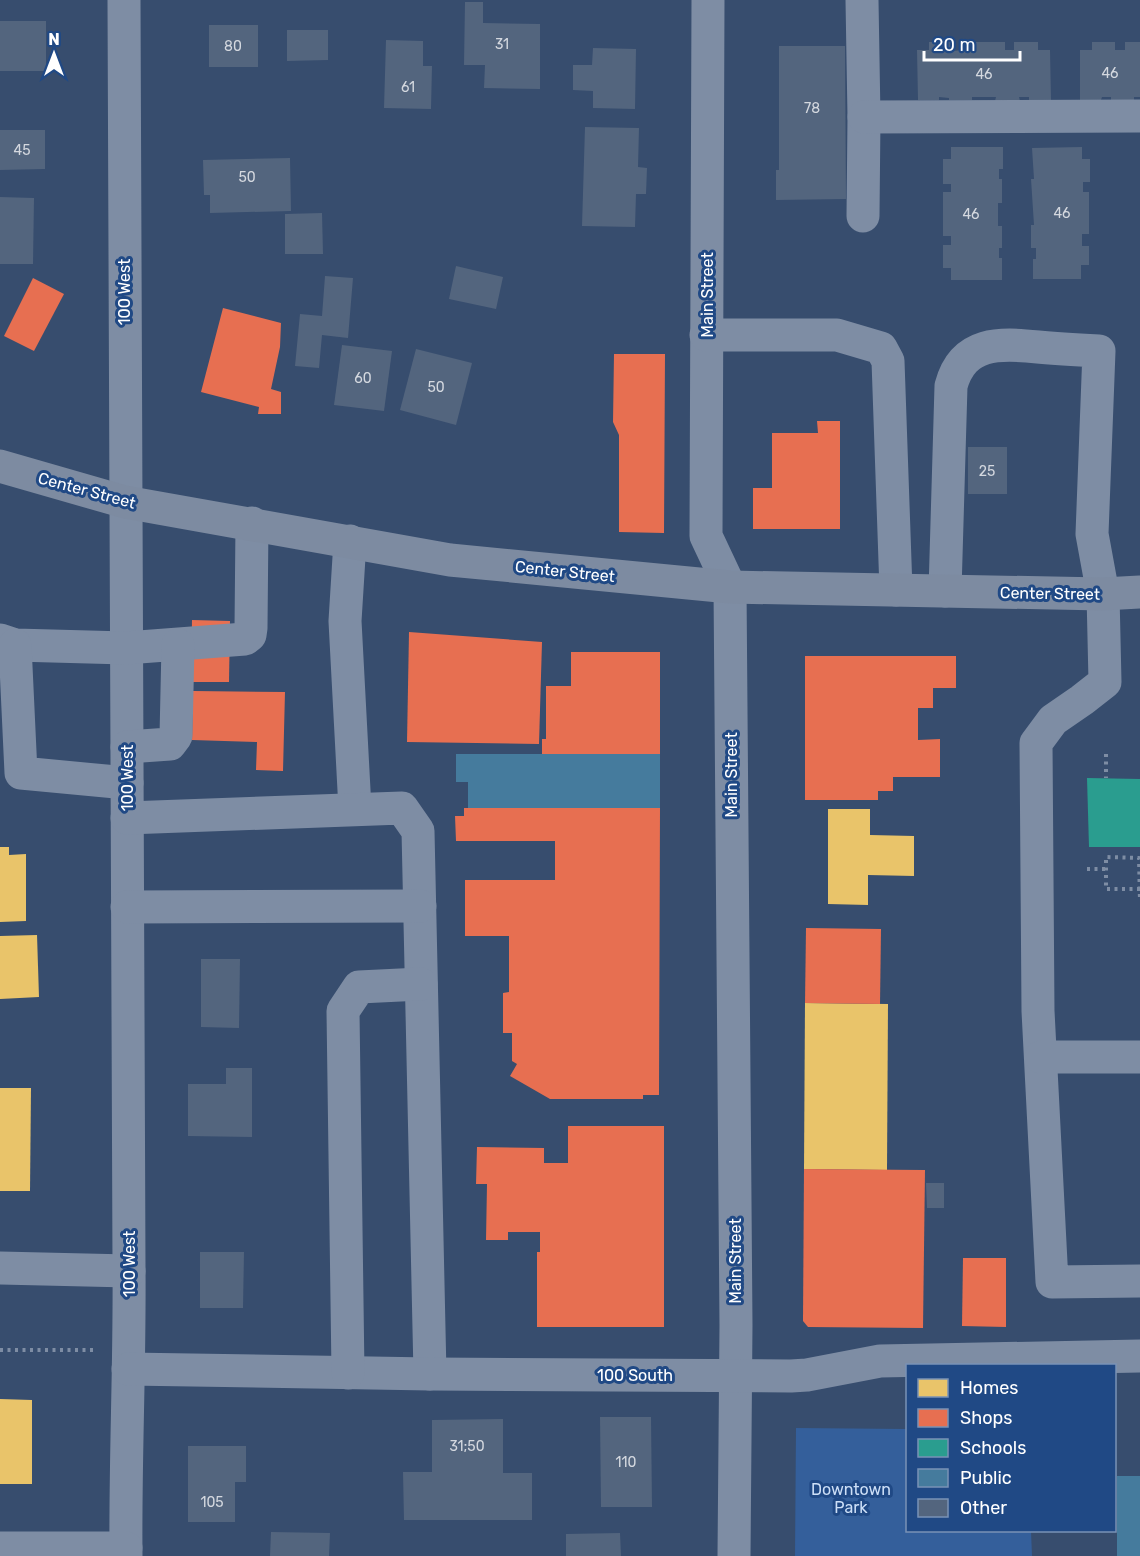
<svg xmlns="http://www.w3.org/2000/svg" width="1140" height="1556" font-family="Rubik,sans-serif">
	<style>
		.green { fill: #345f9b }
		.homes { fill: #e9c46a }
		.shops { fill: #e76f51 }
		.schools { fill: #2a9d8f }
		.public { fill: #457b9d }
		.building { fill: #53657e }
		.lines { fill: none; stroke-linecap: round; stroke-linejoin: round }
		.path { stroke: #7e8da4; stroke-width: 4; stroke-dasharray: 3 4.5; stroke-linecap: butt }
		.minor { stroke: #7e8da4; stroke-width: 33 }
		.major { stroke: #7d8ba1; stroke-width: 33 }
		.labels { text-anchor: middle; stroke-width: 6; stroke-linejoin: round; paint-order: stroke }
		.number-label { font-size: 14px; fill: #d4d8df }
		.street-label { font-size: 16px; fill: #fff; stroke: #204985 }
		.park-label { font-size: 16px; fill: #cddff7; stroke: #204985 }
	</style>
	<rect width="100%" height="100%" fill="#374d6e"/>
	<polygon class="green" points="796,1428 907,1429 908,1530 1031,1531 1032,1556 795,1556"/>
	<g class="homes">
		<polygon points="828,809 870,809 870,835 914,836 914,876 868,875 868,905 828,904"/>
		<polygon points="0,847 9,847 9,855 26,854 26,921 0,922"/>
		<polygon points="37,935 39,997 0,999 0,936"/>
		<polygon points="805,1003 888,1004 887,1170 804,1169"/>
		<polygon points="0,1088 31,1088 30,1191 0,1191"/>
		<polygon points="0,1399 32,1400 32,1484 0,1484"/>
	</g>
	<g class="shops">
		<polygon points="33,278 64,294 34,351 4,336"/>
		<polygon points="223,308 281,323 280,347 271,389 281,392 281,414 258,414 259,407 201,392"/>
		<polygon points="614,354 665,354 664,533 619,532 619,435 613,422"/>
		<polygon points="817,421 840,421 840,529 753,529 753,488 772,488 772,433 818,433"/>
		<polygon points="192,620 230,621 229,682 191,682"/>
		<polygon points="409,632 542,642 539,744 407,742"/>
		<polygon points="571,652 660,652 660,754 542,754 542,739 546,739 546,686 571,686"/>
		<polygon points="805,656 956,656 956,688 933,688 933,708 918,708 918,740 940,739 940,777 893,777 893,791 878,791 878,800 805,800"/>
		<polygon points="193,691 285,692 283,771 256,770 257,742 192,740"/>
		<polygon points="464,808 660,808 659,1095 643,1095 643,1099 550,1099 510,1076 517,1064 512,1061 512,1033 503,1033 503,993 509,992 509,936 465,936 465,880 555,880 555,841 456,841 455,816 464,816"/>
		<polygon points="806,928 881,929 880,1004 805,1003"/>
		<polygon points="568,1126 664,1126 664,1327 537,1327 537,1252 540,1252 540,1232 508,1232 508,1240 486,1240 487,1184 476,1184 477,1147 544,1148 544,1163 568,1163"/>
		<polygon points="804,1169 925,1170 923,1328 808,1327 803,1321"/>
		<polygon points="963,1258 1006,1258 1006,1327 962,1326"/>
	</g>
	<polygon class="schools" points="1087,778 1140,779 1140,847 1089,847"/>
	<g class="public">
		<polygon points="456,754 660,754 660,808 468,808 468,782 456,782"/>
		<rect x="1117" y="1476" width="23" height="80"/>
	</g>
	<g class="building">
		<polygon points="465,2 483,2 483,23 540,24 540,89 484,88 485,65 464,65"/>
		<rect x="0" y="21" width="46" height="50"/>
		<rect x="209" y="25" width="49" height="42"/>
		<polygon points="287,30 328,30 328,60 287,61"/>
		<polygon points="386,40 423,41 423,66 432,66 431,109 384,108"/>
		<polygon points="929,42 953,42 953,51 963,50 962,42 1005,42 1005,50 1014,50 1014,42 1038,42 1038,50 1050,50 1051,101 1029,101 1029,97 1019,97 1020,101 995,101 996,97 972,97 972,100 949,100 949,98 939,97 939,100 918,100 917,50 929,50"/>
		<polygon points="1092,42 1115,42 1115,50 1125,50 1125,42 1140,42 1140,97 1134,97 1134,100 1111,100 1111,97 1102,97 1101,100 1080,100 1080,50 1092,50"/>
		<polygon points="779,46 845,46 846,199 776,200 776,170 779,170"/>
		<polygon points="593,48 636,49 635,109 593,108 593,91 573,90 573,65 592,65"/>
		<polygon points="585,127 639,128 638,167 647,168 646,194 636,194 635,227 582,226"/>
		<polygon points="0,130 45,130 45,169 0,170"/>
		<polygon points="951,147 1003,147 1003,169 999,169 999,179 1002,179 1002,203 998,203 998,226 1002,226 1002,248 999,248 999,258 1002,258 1002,280 951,280 951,268 943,268 943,245 951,245 951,236 943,236 943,192 951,192 951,184 943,184 943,159 951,159"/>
		<polygon points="1082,147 1082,159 1090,159 1090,182 1083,182 1083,192 1089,192 1089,234 1082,234 1082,246 1089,246 1089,265 1081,265 1081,279 1033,279 1033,259 1036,259 1036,248 1031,248 1031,225 1034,225 1031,179 1034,179 1032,148"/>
		<polygon points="290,158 291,211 210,213 210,195 204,195 203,160"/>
		<polygon points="0,197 34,198 33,264 0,264"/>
		<polygon points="322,213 323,254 285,254 285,214"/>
		<polygon points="456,266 503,277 496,309 449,299"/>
		<polygon points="325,276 353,278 348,338 322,335 319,368 295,366 300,314 322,316"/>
		<polygon points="342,345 392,351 384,411 334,405"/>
		<polygon points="416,349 472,363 456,425 400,410"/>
		<rect x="968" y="447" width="39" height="47"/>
		<polygon points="201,959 240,959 239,1028 201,1027"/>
		<polygon points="226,1068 252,1068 252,1137 188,1136 188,1084 226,1084"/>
		<polygon points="926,1183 944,1183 944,1208 927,1208"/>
		<polygon points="200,1252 244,1252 243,1308 200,1308"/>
		<polygon points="600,1417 651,1417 652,1507 601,1507"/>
		<polygon points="503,1419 503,1473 532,1473 532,1520 404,1520 403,1472 432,1472 432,1420"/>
		<polygon points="188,1446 246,1446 246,1482 235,1482 235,1522 188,1522"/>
		<polygon points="271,1532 330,1533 329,1556 270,1556"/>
		<polygon points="620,1533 621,1556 566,1556 566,1534"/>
	</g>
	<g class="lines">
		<g class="path">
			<polyline points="1106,754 1106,778"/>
			<polyline points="1087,869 1106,869"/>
			<polyline points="1140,889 1106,889 1106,857 1139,858 1140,901"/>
			<polyline points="0,1350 95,1350"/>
		</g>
		<g class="minor">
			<path d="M124 0C124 422 129 844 129 1267 130 1363 125 1460 126 1556"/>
			<polyline points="708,0 706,536 730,587 736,1325 734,1556"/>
			<polyline points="862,0 864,117 863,216"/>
			<polyline points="864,117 1140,116"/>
			<polyline points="706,335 837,335 881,348 888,361 896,590"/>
			<polyline points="350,541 345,621 355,809"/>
			<path d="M945 591 951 386C963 341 1000 343 1038 347 1058 349 1078 350 1099 351L1092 534 1103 594 1105 682 1082 700 1053 720 1036 743 1038 1011 1052 1282 1140 1281"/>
			<polyline points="0,640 15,645 126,648 245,639 250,635 251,628 252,523"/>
			<polyline points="15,645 21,773 127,783"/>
			<polyline points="127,747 170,744 176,736 178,645"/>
			<polyline points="127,818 402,808 418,831 430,1374"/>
			<polyline points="127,907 420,906"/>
			<polyline points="1041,1057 1140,1057"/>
			<polyline points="0,1268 129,1271"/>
			<polyline points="128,1369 430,1374 791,1376 807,1375 880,1361 1140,1356"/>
			<polyline points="348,1373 343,1011 359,987 421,984"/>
			<polyline points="0,1548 126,1548"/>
		</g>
		<polyline class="major" points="0,466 125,502 450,560 730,587 1103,594 1140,592"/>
	</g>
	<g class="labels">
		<g class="number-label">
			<text x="502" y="49">31</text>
			<text x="233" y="51">80</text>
			<text x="1110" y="78">46</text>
			<text x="984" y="79">46</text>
			<text x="408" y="92">61</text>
			<text x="812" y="113">78</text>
			<text x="22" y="155">45</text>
			<text x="247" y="182">50</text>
			<text x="1062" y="218">46</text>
			<text x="971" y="219">46</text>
			<text x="363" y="383">60</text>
			<text x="436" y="392">50</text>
			<text x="987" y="476">25</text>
			<text x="467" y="1451">31;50</text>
			<text x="626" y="1467">110</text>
			<text x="212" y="1507">105</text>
		</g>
		<g class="street-label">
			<text transform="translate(124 292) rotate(-90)" y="6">100 West</text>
			<text transform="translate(707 295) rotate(-90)" y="6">Main Street</text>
			<text transform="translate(87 490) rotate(15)" y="6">Center Street</text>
			<text transform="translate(565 571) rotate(6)" y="6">Center Street</text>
			<text transform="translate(1050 593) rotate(1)" y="6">Center Street</text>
			<text transform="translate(731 775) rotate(-90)" y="6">Main Street</text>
			<text transform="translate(127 778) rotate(-90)" y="6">100 West</text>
			<text transform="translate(735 1261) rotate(-90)" y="6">Main Street</text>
			<text transform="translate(129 1264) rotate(-90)" y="6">100 West</text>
			<text x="635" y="1381">100 South</text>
		</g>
		<g class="park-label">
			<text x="851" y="1495">Downtown<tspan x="851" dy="18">Park</tspan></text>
		</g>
	</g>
	<rect x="906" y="1364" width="210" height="168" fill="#204985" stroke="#7992b6" stroke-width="1.5"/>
	<rect x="918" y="1379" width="30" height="18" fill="#e9c46a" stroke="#7992b6" stroke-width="1.5"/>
	<text x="960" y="1394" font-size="18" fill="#ffffff">Homes</text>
	<rect x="918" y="1409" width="30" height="18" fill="#e76f51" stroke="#7992b6" stroke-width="1.5"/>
	<text x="960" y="1424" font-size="18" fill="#ffffff">Shops</text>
	<rect x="918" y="1439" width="30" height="18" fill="#2a9d8f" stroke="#7992b6" stroke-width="1.5"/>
	<text x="960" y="1454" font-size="18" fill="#ffffff">Schools</text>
	<rect x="918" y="1469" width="30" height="18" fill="#457b9d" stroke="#7992b6" stroke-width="1.5"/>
	<text x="960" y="1484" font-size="18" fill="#ffffff">Public</text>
	<rect x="918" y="1499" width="30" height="18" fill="#53657e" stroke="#7992b6" stroke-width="1.5"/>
	<text x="960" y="1514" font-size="18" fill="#ffffff">Other</text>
	<g transform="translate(54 54)" stroke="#204985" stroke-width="4.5" paint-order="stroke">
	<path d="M0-4.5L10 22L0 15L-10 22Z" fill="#ffffff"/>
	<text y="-9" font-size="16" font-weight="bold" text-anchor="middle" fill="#ffffff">N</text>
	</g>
	<path d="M924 51v9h96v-9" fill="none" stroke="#ffffff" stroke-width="3"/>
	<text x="933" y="51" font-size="18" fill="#ffffff" stroke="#204985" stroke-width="4.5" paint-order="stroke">20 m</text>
</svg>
